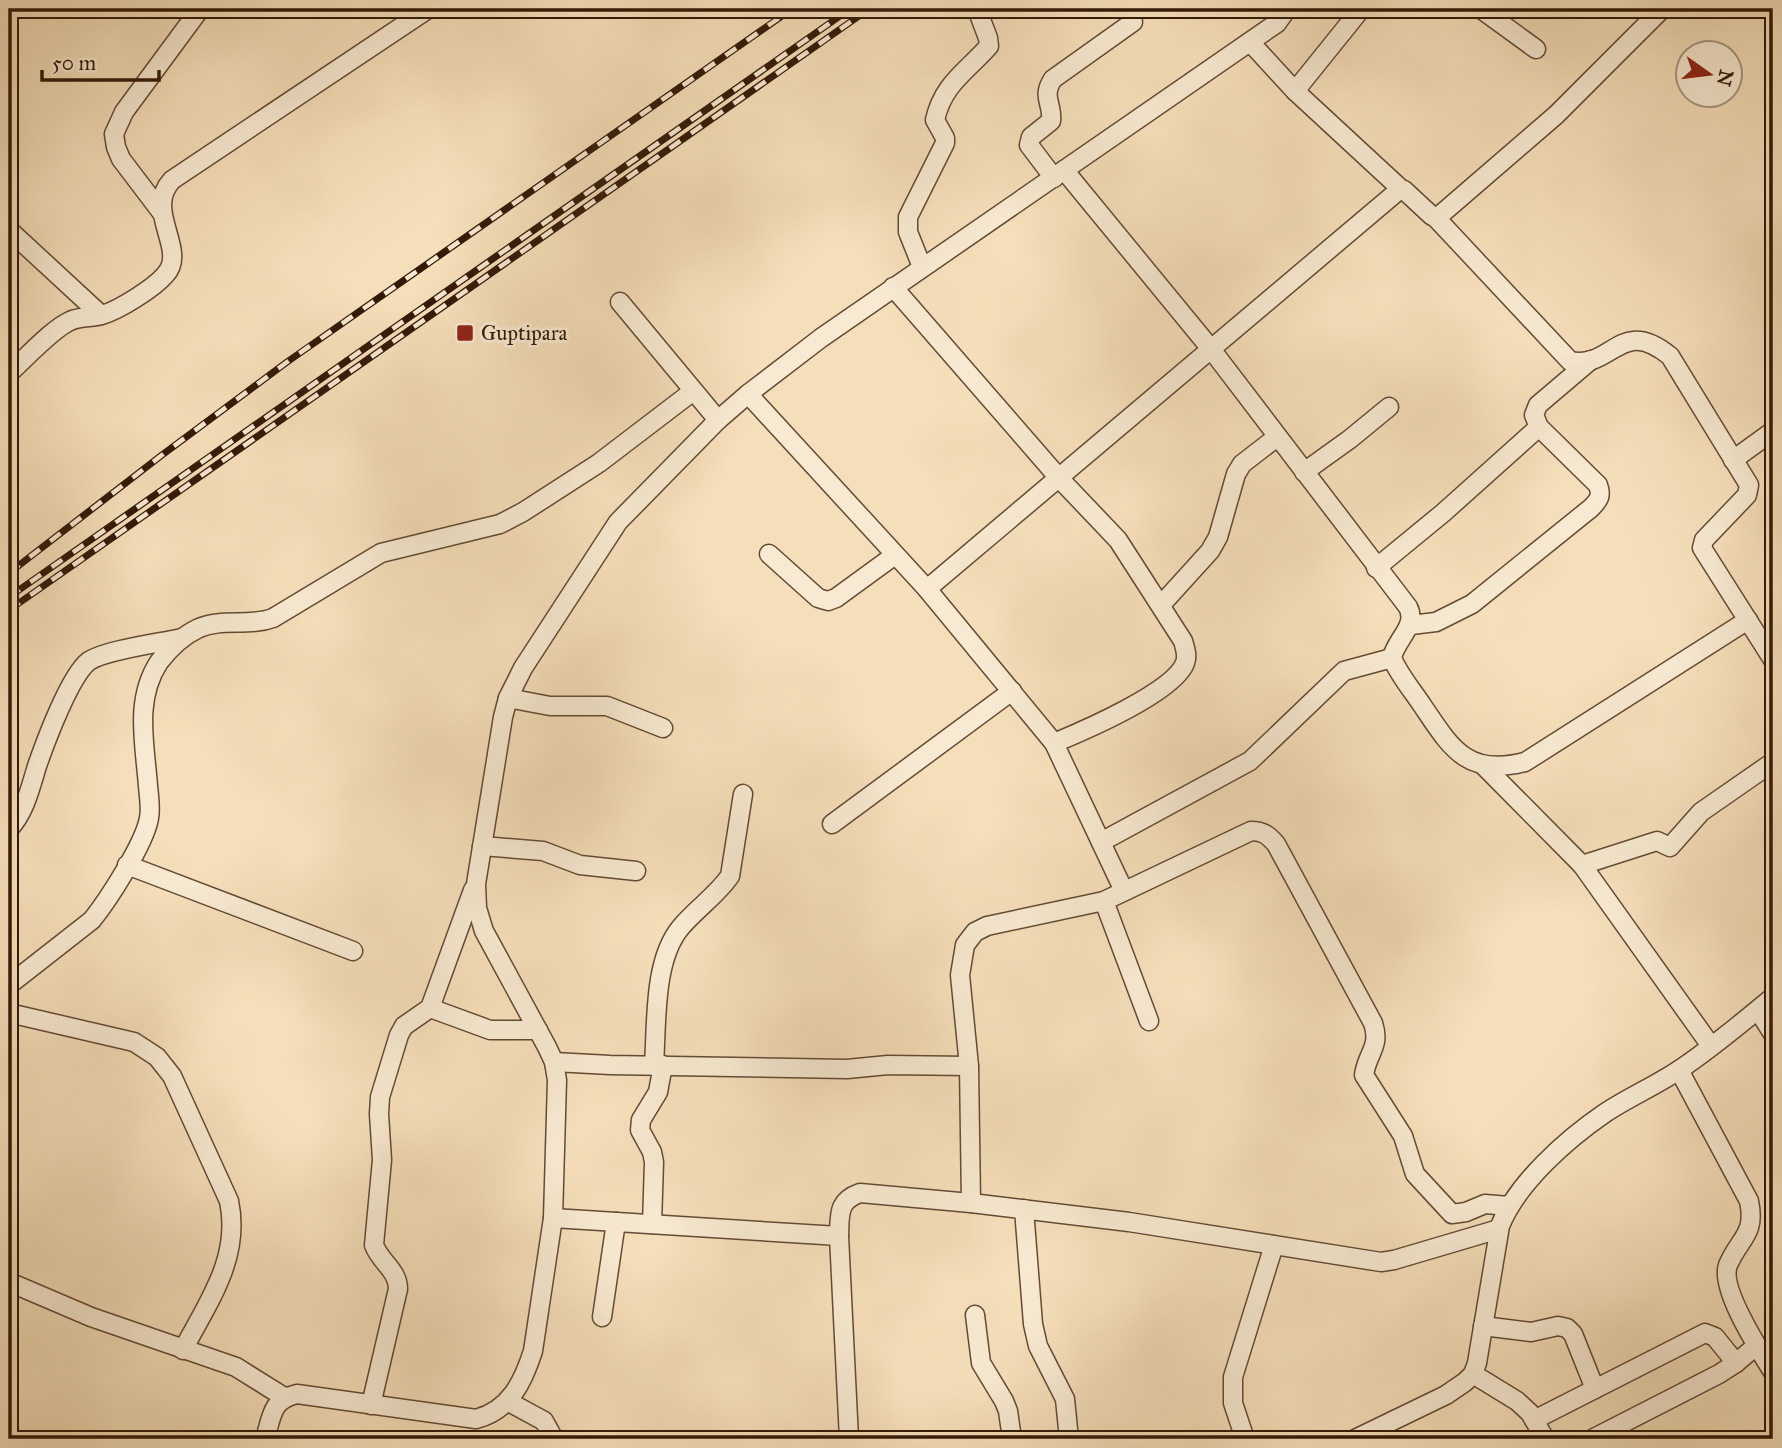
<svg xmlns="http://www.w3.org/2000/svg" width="1782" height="1448" font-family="'IM FELL Great Primer',serif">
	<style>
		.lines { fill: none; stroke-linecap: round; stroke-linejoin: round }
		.minor-casing { stroke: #644a34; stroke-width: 21 }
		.minor { stroke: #f8ead2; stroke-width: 18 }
		.rail-casing { stroke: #331907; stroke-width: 7 }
		.rail { stroke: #f8ead2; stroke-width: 4.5; stroke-dasharray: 13; stroke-linecap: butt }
		.poi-dot { fill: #8f2418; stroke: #f8ead2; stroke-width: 2.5 }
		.labels { text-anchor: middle; stroke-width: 6; stroke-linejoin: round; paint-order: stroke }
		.poi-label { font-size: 21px; fill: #331907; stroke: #f8ead2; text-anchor: start }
	</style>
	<rect width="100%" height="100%" fill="#f5dfba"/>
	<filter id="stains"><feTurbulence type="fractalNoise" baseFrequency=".00286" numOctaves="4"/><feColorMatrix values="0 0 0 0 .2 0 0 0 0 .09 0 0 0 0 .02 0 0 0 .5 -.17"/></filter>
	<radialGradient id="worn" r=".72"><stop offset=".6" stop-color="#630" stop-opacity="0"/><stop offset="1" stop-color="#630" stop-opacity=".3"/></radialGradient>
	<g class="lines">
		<g class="minor-casing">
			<g id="minor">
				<polyline points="1481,9 1536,49"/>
				<polyline points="1250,42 1295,91 1401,189"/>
				<polyline points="1295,91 1361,9"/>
				<path d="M1064 170 1211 349 1408 607C1418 626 1395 640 1392 658 1399 675 1412 690 1422 705 1451 748 1467 777 1525 762L1748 620"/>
				<path d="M1054 178 1029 145 1031 137 1051 121C1053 103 1041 97 1053 79L1133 22"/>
				<polyline points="162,213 121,159 116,147 114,134 124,112 200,9"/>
				<path d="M1436 218 1570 361C1613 370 1620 315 1670 356L1749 485 1747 495 1704 540 1702 548 1773 660"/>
				<polyline points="9,230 101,315"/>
				<path d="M922 267 908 232V217L945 143V138L935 120C943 84 966 72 989 46L988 38 977 9"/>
				<path d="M893 287 1059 478 1118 540 1183 641C1185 648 1188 655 1185 663 1174 692 1083 731 1054 743"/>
				<polyline points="620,302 718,420"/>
				<path d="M9 373C25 359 52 329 70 321 80 316 92 318 102 315 119 310 154 288 165 275 189 250 143 211 172 180L428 9"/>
				<polyline points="748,394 927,589 1398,191 1404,190 1432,216 1439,216 1556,115 1662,9"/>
				<polyline points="1733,460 1773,431"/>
				<polyline points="1304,472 1350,439 1389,407"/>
				<polyline points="769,554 818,598 828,601 836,598 895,555"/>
				<polyline points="1376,568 1443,513 1539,427"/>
				<polyline points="927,589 1054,743 1124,891"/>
				<polyline points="1161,605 1210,551 1218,537 1236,474 1242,464 1277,437"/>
				<path d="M1411 625 1436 622 1472 604 1591 508C1599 500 1602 496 1598 485L1539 427 1534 415 1538 405 1591 360"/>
				<polyline points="508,698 550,706 607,706 663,728"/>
				<polyline points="1484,766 1582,865 1711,1046"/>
				<polyline points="832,824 1012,691"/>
				<path d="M9 829C25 812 30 789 37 766 45 743 70 675 89 661 105 650 160 643 182 638"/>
				<polyline points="1101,842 1250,761 1344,671 1392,658"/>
				<polyline points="482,846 543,851 580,865 636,871"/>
				<polyline points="127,865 353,951"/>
				<polyline points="1582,865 1657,841 1670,847 1701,812 1773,762"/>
				<polyline points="1104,901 1149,1021"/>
				<path d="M9 985 92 920C108 900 145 843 149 818 151 808 149 797 148 786 145 744 134 700 159 662 169 649 184 635 199 628 222 618 249 627 273 618L381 553 500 524 523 512 599 463 692 392"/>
				<polyline points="430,1008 490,1030 538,1030"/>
				<polyline points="1758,1010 1773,1034"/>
				<path d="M9 1013 134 1042 157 1057 172 1076 229 1201C241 1258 208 1302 183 1350"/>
				<polyline points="554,1062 610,1065 847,1069 888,1065 969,1066"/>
				<path d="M654 1064C657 1023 653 960 681 927 696 909 716 896 730 876L743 794"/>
				<path d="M1679 1070 1749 1201C1756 1235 1740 1237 1728 1265 1719 1288 1760 1351 1773 1372"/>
				<path d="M971 1203 969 1066 960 975 965 945 975 932 987 926 1104 901 1251 831C1263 831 1268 835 1276 844L1373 1023C1381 1047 1367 1053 1364 1075L1403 1136 1415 1174 1452 1214 1466 1212 1485 1204 1509 1206"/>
				<polyline points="1024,1209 1033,1324 1038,1346 1065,1399 1069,1439"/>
				<polyline points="553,1218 839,1236"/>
				<polyline points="652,1224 654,1162 652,1152 640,1130 641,1120 658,1092 663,1065"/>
				<polyline points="9,1282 91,1317 236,1367 284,1397"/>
				<polyline points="975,1315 981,1363 1004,1401 1008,1411 1012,1439"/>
				<polyline points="602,1317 616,1222"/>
				<polyline points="1483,1326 1531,1332 1558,1326 1567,1328 1573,1334 1595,1389"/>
				<polyline points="1473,1374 1517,1401 1530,1413 1545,1439"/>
				<polyline points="509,1402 544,1421 554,1439"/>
				<path d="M371 1405 398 1289C398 1270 380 1262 374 1245L382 1160 379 1114 380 1097 399 1035 404 1026 430 1008 473 890"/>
				<polyline points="1534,1420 1705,1333 1715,1337 1736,1363"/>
				<path d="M265 1439C272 1416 271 1400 297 1394L476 1419C510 1410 523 1382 533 1351L553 1218 557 1080 554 1062 547 1047 484 931 477 908 476 884 503 717 508 698 523 668 618 522 718 420 748 394 821 338 1277 23 1287 9"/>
				<path d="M849 1439 839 1236C840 1215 837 1201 860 1193L971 1203 1129 1222 1381 1262 1394 1260 1499 1229"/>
				<polyline points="1245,1439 1233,1403 1233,1377 1274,1245"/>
				<path d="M1355 1439 1446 1395 1465 1382 1473 1374 1477 1363 1500 1226C1517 1183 1567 1139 1605 1113 1629 1097 1655 1086 1679 1070 1712 1048 1743 1022 1773 997"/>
				<polyline points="1592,1439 1719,1374 1736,1363 1756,1346"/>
			</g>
		</g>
		<use href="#minor" class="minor"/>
		<g class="rail-casing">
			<g id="rail">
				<polyline points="9,573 162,455 287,362 792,9"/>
				<polyline points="9,597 850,9"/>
				<polyline points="9,610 869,9"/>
			</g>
		</g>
		<use href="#rail" class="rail"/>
	</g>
	<rect class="poi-dot" x="456" y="324" width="18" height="18" rx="3.5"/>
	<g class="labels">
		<g class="poi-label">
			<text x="481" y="340">Guptipara</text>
		</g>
	</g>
	<rect width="1782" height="1448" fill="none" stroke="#f5dfba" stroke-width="35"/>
	<rect x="10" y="10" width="1761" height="1427" fill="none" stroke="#331907" stroke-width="3.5"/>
	<rect x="18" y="18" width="1747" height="1413" fill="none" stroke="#331907" stroke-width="2"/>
	<g transform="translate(1709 74) rotate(104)"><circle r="33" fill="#f8ead2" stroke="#a99681" stroke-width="2"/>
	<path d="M0-5L12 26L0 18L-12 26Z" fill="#8f2418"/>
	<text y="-10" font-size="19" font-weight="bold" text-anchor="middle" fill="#331907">N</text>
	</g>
	<path d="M42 70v10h117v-10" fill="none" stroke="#331907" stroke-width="3.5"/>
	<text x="52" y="70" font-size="21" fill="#331907" stroke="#f8ead2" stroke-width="5" paint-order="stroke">50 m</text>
	<rect width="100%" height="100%" filter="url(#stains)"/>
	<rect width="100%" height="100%" fill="url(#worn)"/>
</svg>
